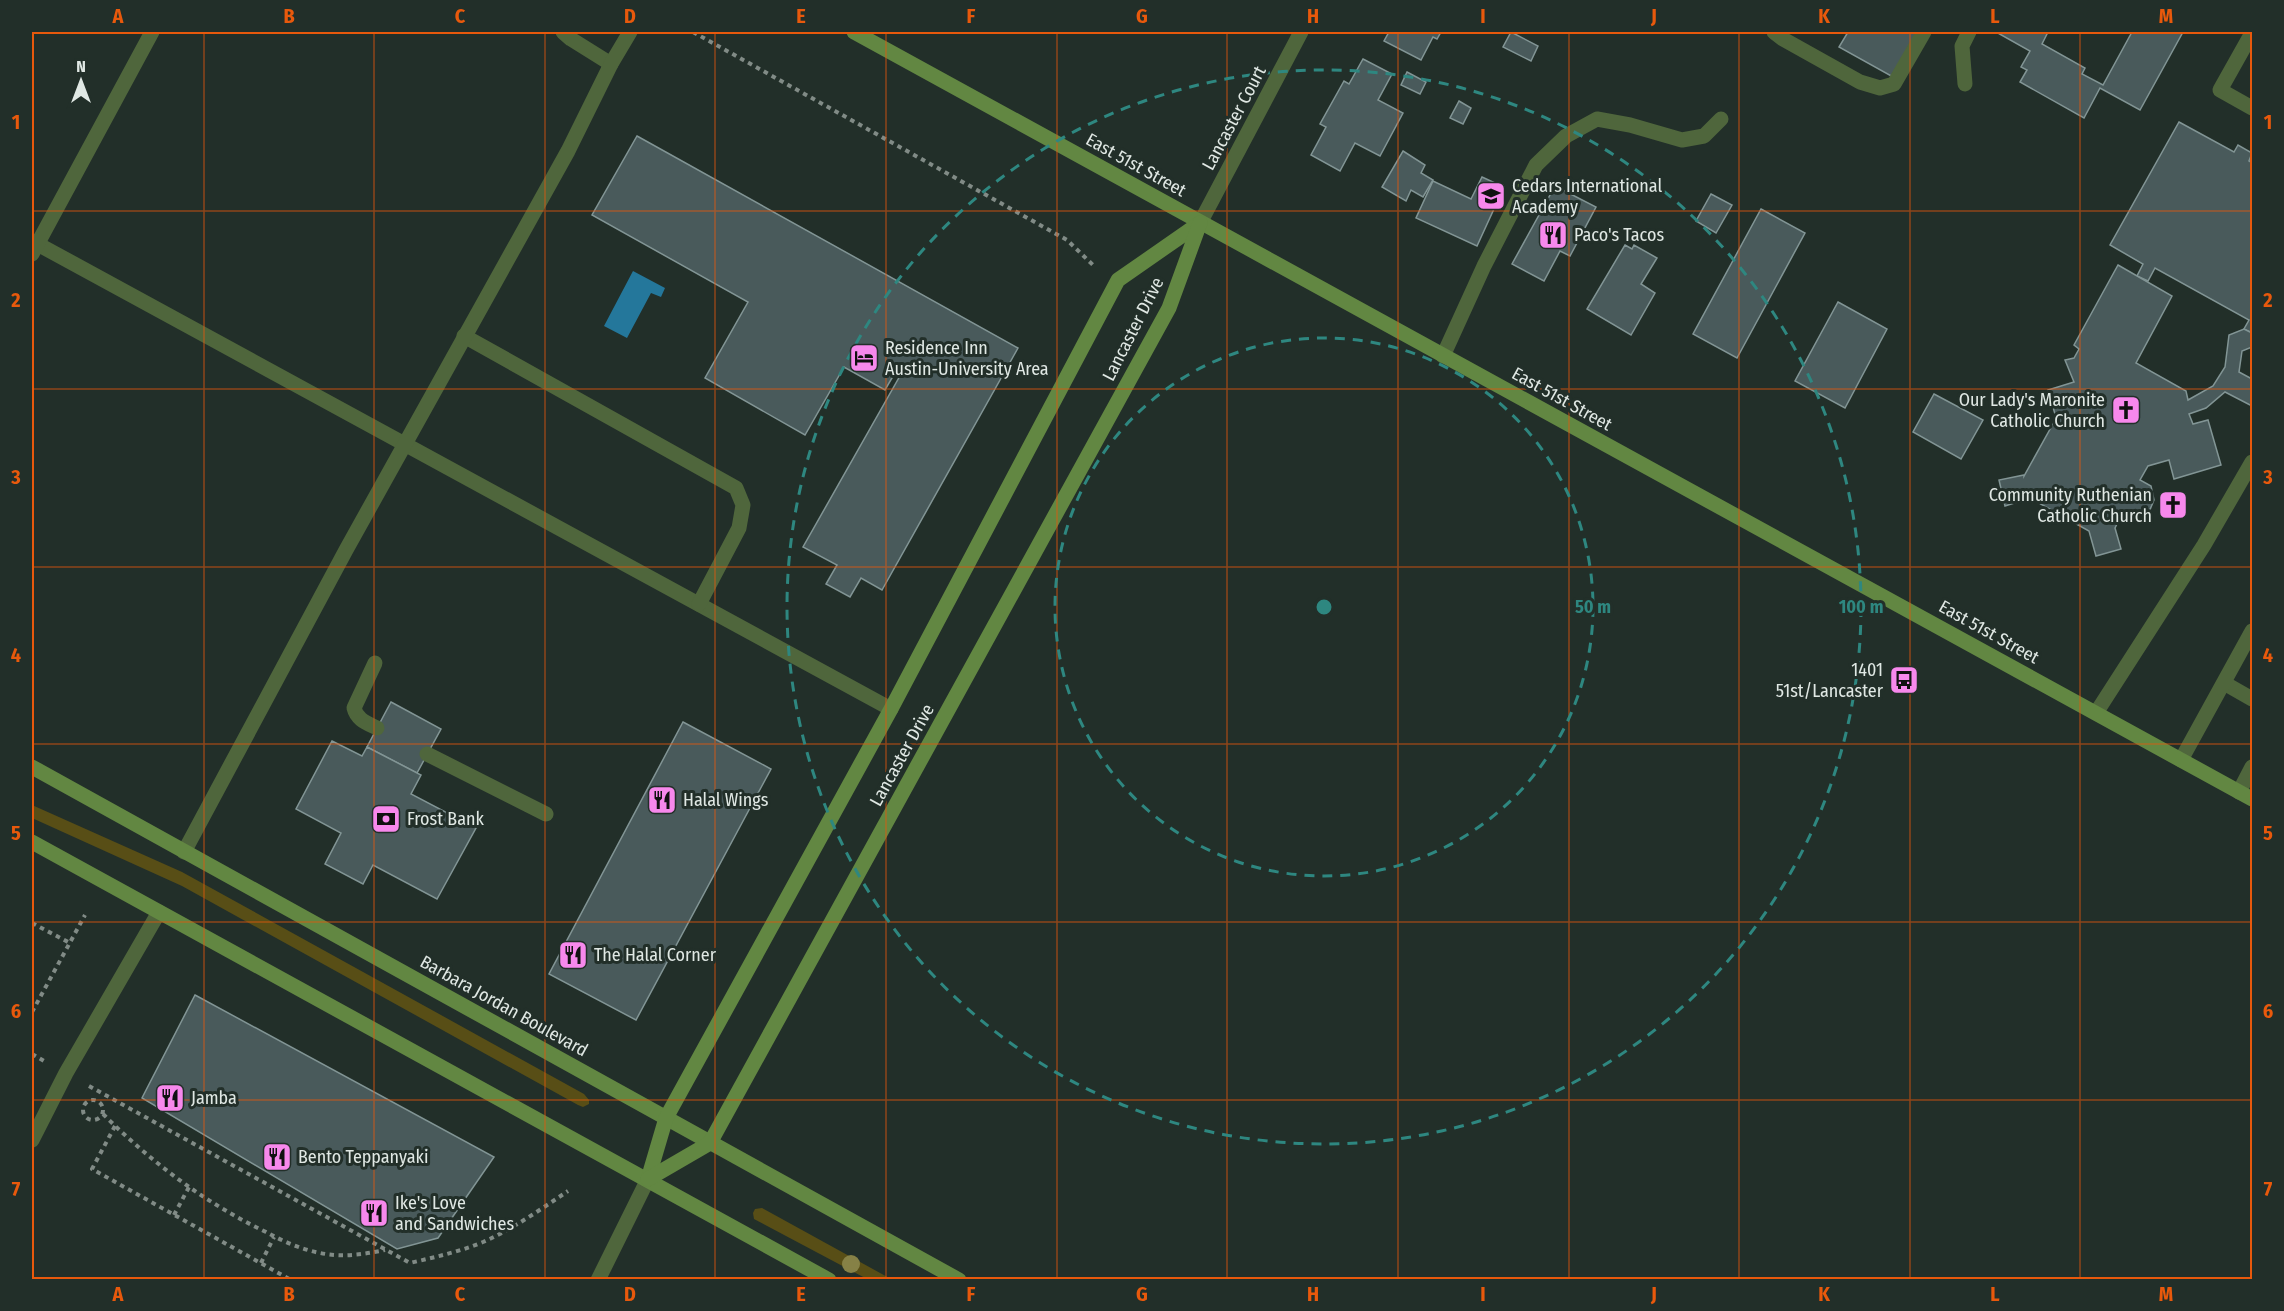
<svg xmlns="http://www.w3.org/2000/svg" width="2284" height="1311" font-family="'Fira Sans Condensed',sans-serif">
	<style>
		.green { fill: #584e16 }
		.water { fill: #24779b }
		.building { fill: #495a5b; stroke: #829595; stroke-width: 1.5 }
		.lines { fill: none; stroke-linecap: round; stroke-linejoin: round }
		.path { stroke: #818b86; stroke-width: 4; stroke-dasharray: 4.5 4.5; stroke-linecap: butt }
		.lane { stroke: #4f663c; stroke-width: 15 }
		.street { stroke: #4f663c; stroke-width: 15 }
		.secondary { stroke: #628742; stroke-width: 15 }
		.tree { fill: #868146 }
		.grid { fill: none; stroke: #e8590c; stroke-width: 1.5; stroke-opacity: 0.55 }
		.ring { fill: none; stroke: #2e8780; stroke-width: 3; stroke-dasharray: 10 8 }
		.labels { text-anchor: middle; stroke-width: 6; stroke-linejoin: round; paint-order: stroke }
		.street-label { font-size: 18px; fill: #e0e8e4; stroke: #222f29 }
		.poi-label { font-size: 18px; fill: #e0e8e4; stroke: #222f29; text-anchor: start }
		.centre { fill: #2e8780; stroke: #222f29; stroke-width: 3 }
		.ring-label { font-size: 18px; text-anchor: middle; font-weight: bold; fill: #2e8780; stroke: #222f29; stroke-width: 6; stroke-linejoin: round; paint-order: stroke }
		.neatline { fill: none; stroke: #e8590c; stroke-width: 2 }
		.grid-label { font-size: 20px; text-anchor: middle; font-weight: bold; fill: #e8590c }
	</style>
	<rect width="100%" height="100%" fill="#222f29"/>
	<g class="green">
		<polygon points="32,805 182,872 584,1094 589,1100 589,1104 583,1107 578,1105 182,886 32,818"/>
		<polygon points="762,1208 891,1279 867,1279 754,1219 753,1213 755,1209"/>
	</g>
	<polygon class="water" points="633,271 665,288 661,297 651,293 627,338 604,326"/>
	<g class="building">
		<polygon points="1389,32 1441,32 1437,39 1433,37 1421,60 1384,41"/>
		<polygon points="1511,32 1538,46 1531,61 1503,47"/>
		<polygon points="1848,32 1918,32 1893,77 1839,47"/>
		<polygon points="1996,32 2048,32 2042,44 2085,68 2082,74 2103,85 2132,32 2183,32 2140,110 2100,88 2084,118 2020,82 2027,70 2021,67 2030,51"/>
		<polygon points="1363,59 1392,74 1378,100 1403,113 1380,156 1355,143 1340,171 1311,155 1326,127 1320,124 1344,81 1349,84"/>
		<polygon points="1407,72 1426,82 1420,94 1401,85"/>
		<polygon points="1459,101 1471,108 1463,124 1450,118"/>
		<polygon points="2179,122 2234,152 2238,145 2252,153 2249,161 2252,163 2252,333 2244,329 2249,320 2155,268 2148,281 2137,276 2143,264 2110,245"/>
		<polygon points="637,136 1018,348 882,590 861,578 850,597 826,584 837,565 803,547 901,374 896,371 885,390 844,367 805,435 705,378 748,302 592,215"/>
		<polygon points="1403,151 1425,165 1421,173 1433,180 1423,197 1411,190 1406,201 1382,187"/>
		<polygon points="1482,177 1504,187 1477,246 1416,218 1433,181 1471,199"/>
		<polygon points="1555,186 1596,207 1570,256 1560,251 1544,281 1512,264"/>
		<polygon points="1711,194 1732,205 1716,233 1696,221"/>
		<polygon points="1761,209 1805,233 1737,358 1693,334"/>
		<polygon points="1625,245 1632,249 1634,245 1657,258 1641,284 1655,293 1631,335 1587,309"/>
		<polygon points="2118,265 2172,296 2136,363 2186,391 2188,400 2213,386 2225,367 2229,335 2244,329 2252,333 2252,347 2242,351 2239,372 2252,379 2252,406 2225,392 2206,408 2189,414 2193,424 2208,420 2221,465 2174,479 2169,460 2148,466 2140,480 2151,486 2154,500 2149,512 2133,515 2124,510 2115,528 2121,549 2096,556 2089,531 2030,498 2005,506 1999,480 2024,475 2024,476 2059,413 2055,414 2048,390 2074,382 2065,360 2074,358 2079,349 2074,345"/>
		<polygon points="1838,302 1887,329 1845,408 1795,381"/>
		<polygon points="1934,394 1983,420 1961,459 1913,432"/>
		<polygon points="391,702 441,729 417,773 367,747"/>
		<polygon points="683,722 771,769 636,1020 549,974"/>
		<polygon points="332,741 362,756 367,747 421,775 411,794 476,828 437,899 373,865 363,884 325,864 341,833 296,809"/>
		<polygon points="195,995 494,1157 438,1238 397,1249 142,1098"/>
	</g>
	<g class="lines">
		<g class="path">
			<polyline points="693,32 1067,240 1095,267"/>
			<polyline points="32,923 70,943"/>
			<polyline points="32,1012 85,915"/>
			<polyline points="32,1054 44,1061"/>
			<path d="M89 1086 410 1263C435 1257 459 1252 483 1242 513 1229 541 1209 568 1191"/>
			<circle cx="93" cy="1110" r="10"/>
			<path d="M103 1114C151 1162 205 1203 266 1232 284 1242 305 1251 326 1254 345 1257 366 1254 385 1250"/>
			<polyline points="115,1126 92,1169 291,1280"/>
			<polyline points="174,1215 189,1187"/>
			<polyline points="261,1263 274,1237"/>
		</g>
		<g class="lane">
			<polyline points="563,32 571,39 611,64"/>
			<polyline points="1774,32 1783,39 1860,82 1880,88 1894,84 1924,32"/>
			<polyline points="2252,33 2220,90 2252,108"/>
			<polyline points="1965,84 1962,46 1969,32"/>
			<polyline points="32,241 891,709"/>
			<polyline points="32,254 152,32"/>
			<polyline points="464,336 736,488 743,505 739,528 699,604"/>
			<polyline points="1443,356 1484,266 1536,165 1566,136 1597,119 1630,125 1682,140 1704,136 1721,119"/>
			<path d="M375 663 354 708C357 720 367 723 377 728"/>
			<polyline points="2224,683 2252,699"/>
			<polyline points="2096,713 2204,545 2252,462"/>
			<polyline points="427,754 546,814"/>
			<polyline points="2181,760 2252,631"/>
			<polyline points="2239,792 2252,767"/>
			<polyline points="184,852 346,550 568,151 611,64 630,32"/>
			<polyline points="32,1140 66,1073 159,912"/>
		</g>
		<g class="street">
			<polyline points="1200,223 1301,32"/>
			<polyline points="598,1280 648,1179"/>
		</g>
		<g class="secondary">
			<polyline points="854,32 2252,799"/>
			<polyline points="32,767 959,1280"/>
			<polyline points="32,842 829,1280"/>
			<polyline points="648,1179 666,1118 891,709 1118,280 1200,223"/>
			<polyline points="648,1179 710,1143 1169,308 1200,223"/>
		</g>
	</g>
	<circle class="tree" cx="851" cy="1264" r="9"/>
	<path class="grid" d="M204 32V1280M374 32V1280M545 32V1280M715 32V1280M886 32V1280M1057 32V1280M1227 32V1280M1398 32V1280M1569 32V1280M1739 32V1280M1910 32V1280M2080 32V1280M32 211H2252M32 389H2252M32 567H2252M32 744H2252M32 922H2252M32 1100H2252"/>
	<g class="ring">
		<circle cx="1324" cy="607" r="269"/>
		<circle cx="1324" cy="607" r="537"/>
	</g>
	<defs>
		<g id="school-square" transform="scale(1.5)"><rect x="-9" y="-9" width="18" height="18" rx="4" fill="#f788ec" stroke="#222f29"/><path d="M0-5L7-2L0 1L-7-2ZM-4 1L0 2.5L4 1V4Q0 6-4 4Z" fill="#111"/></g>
		<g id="restaurant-square" transform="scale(1.5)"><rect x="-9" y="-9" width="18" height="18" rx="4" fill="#f788ec" stroke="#222f29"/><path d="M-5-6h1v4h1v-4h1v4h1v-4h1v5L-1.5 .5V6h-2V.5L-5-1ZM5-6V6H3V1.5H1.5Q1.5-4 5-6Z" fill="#111"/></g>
		<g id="hotel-square" transform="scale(1.5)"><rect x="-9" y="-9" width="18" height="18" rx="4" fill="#f788ec" stroke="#222f29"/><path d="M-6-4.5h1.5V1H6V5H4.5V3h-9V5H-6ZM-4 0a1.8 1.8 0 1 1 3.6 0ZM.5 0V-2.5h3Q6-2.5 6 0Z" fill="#111"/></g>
		<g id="church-square" transform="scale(1.5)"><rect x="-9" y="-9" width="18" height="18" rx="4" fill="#f788ec" stroke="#222f29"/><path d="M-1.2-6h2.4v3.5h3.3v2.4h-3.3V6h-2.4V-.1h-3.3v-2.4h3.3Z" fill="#111"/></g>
		<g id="bus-square" transform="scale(1.5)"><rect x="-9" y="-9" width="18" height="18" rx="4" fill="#f788ec" stroke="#222f29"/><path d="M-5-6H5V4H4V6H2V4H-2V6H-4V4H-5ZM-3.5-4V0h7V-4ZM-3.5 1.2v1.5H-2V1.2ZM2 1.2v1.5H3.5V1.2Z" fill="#111"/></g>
		<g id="bank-square" transform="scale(1.5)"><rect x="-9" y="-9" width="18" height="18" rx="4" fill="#f788ec" stroke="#222f29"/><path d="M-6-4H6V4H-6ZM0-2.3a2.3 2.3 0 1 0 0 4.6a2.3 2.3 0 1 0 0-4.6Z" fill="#111"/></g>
	</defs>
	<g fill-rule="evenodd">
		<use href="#school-square" x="1491" y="196"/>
		<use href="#restaurant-square" x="1553" y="235"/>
		<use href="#hotel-square" x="864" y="358"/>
		<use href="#church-square" x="2126" y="410"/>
		<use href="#church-square" x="2173" y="505"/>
		<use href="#bus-square" x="1904" y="680"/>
		<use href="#restaurant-square" x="662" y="800"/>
		<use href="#bank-square" x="386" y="819"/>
		<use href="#restaurant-square" x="573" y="955"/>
		<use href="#restaurant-square" x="170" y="1098"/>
		<use href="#restaurant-square" x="277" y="1157"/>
		<use href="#restaurant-square" x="374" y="1213"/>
	</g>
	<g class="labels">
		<g class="street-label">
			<text transform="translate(1234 118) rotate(-62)" y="6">Lancaster Court</text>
			<text transform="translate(1136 165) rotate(29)" y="6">East 51st Street</text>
			<text transform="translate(1133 329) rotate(-63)" y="6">Lancaster Drive</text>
			<text transform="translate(1562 399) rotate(29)" y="6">East 51st Street</text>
			<text transform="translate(1989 632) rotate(29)" y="6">East 51st Street</text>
			<text transform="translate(902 755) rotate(-61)" y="6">Lancaster Drive</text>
			<text transform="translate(504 1006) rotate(29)" y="6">Barbara Jordan Boulevard</text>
		</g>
		<g class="poi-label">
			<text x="1512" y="192">Cedars International<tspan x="1512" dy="21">Academy</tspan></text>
			<text x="1574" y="241">Paco's Tacos</text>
			<text x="885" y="354">Residence Inn<tspan x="885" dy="21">Austin-University Area</tspan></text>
			<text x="2105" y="406" text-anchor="end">Our Lady's Maronite<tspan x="2105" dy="21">Catholic Church</tspan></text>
			<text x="2152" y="501" text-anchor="end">Community Ruthenian<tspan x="2152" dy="21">Catholic Church</tspan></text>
			<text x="1883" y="676" text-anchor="end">1401<tspan x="1883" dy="21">51st/Lancaster</tspan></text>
			<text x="683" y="806">Halal Wings</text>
			<text x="407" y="825">Frost Bank</text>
			<text x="594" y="961">The Halal Corner</text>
			<text x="191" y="1104">Jamba</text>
			<text x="298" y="1163">Bento Teppanyaki</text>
			<text x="395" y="1209">Ike's Love<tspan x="395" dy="21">and Sandwiches</tspan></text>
		</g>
	</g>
	<circle cx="1324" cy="607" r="9" class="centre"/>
	<g class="ring-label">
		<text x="1593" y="613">50 m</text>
		<text x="1861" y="613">100 m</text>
	</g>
	<rect width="2284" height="1311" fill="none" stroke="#222f29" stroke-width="66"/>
	<g transform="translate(81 81)" stroke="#222f29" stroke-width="4.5" paint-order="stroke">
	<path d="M0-4.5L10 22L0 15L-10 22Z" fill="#e0e8e4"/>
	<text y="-9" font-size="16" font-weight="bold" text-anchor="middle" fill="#e0e8e4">N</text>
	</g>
	<rect x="33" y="33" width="2218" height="1245" class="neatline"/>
	<g class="grid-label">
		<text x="118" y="23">A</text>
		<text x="289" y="23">B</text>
		<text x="460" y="23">C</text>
		<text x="630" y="23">D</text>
		<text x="801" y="23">E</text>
		<text x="971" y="23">F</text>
		<text x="1142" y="23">G</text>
		<text x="1313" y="23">H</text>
		<text x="1483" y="23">I</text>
		<text x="1654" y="23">J</text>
		<text x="1824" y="23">K</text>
		<text x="1995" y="23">L</text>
		<text x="2166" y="23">M</text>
		<text x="16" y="129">1</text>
		<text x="2268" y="129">1</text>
		<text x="16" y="307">2</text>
		<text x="2268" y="307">2</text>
		<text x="16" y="484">3</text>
		<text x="2268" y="484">3</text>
		<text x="16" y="662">4</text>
		<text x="2268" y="662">4</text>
		<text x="16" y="840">5</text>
		<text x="2268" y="840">5</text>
		<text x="16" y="1018">6</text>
		<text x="2268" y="1018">6</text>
		<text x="16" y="1196">7</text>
		<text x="2268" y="1196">7</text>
		<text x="118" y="1301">A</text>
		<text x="289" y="1301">B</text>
		<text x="460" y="1301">C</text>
		<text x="630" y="1301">D</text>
		<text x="801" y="1301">E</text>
		<text x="971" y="1301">F</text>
		<text x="1142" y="1301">G</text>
		<text x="1313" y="1301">H</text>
		<text x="1483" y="1301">I</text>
		<text x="1654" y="1301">J</text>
		<text x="1824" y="1301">K</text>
		<text x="1995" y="1301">L</text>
		<text x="2166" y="1301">M</text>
	</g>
</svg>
